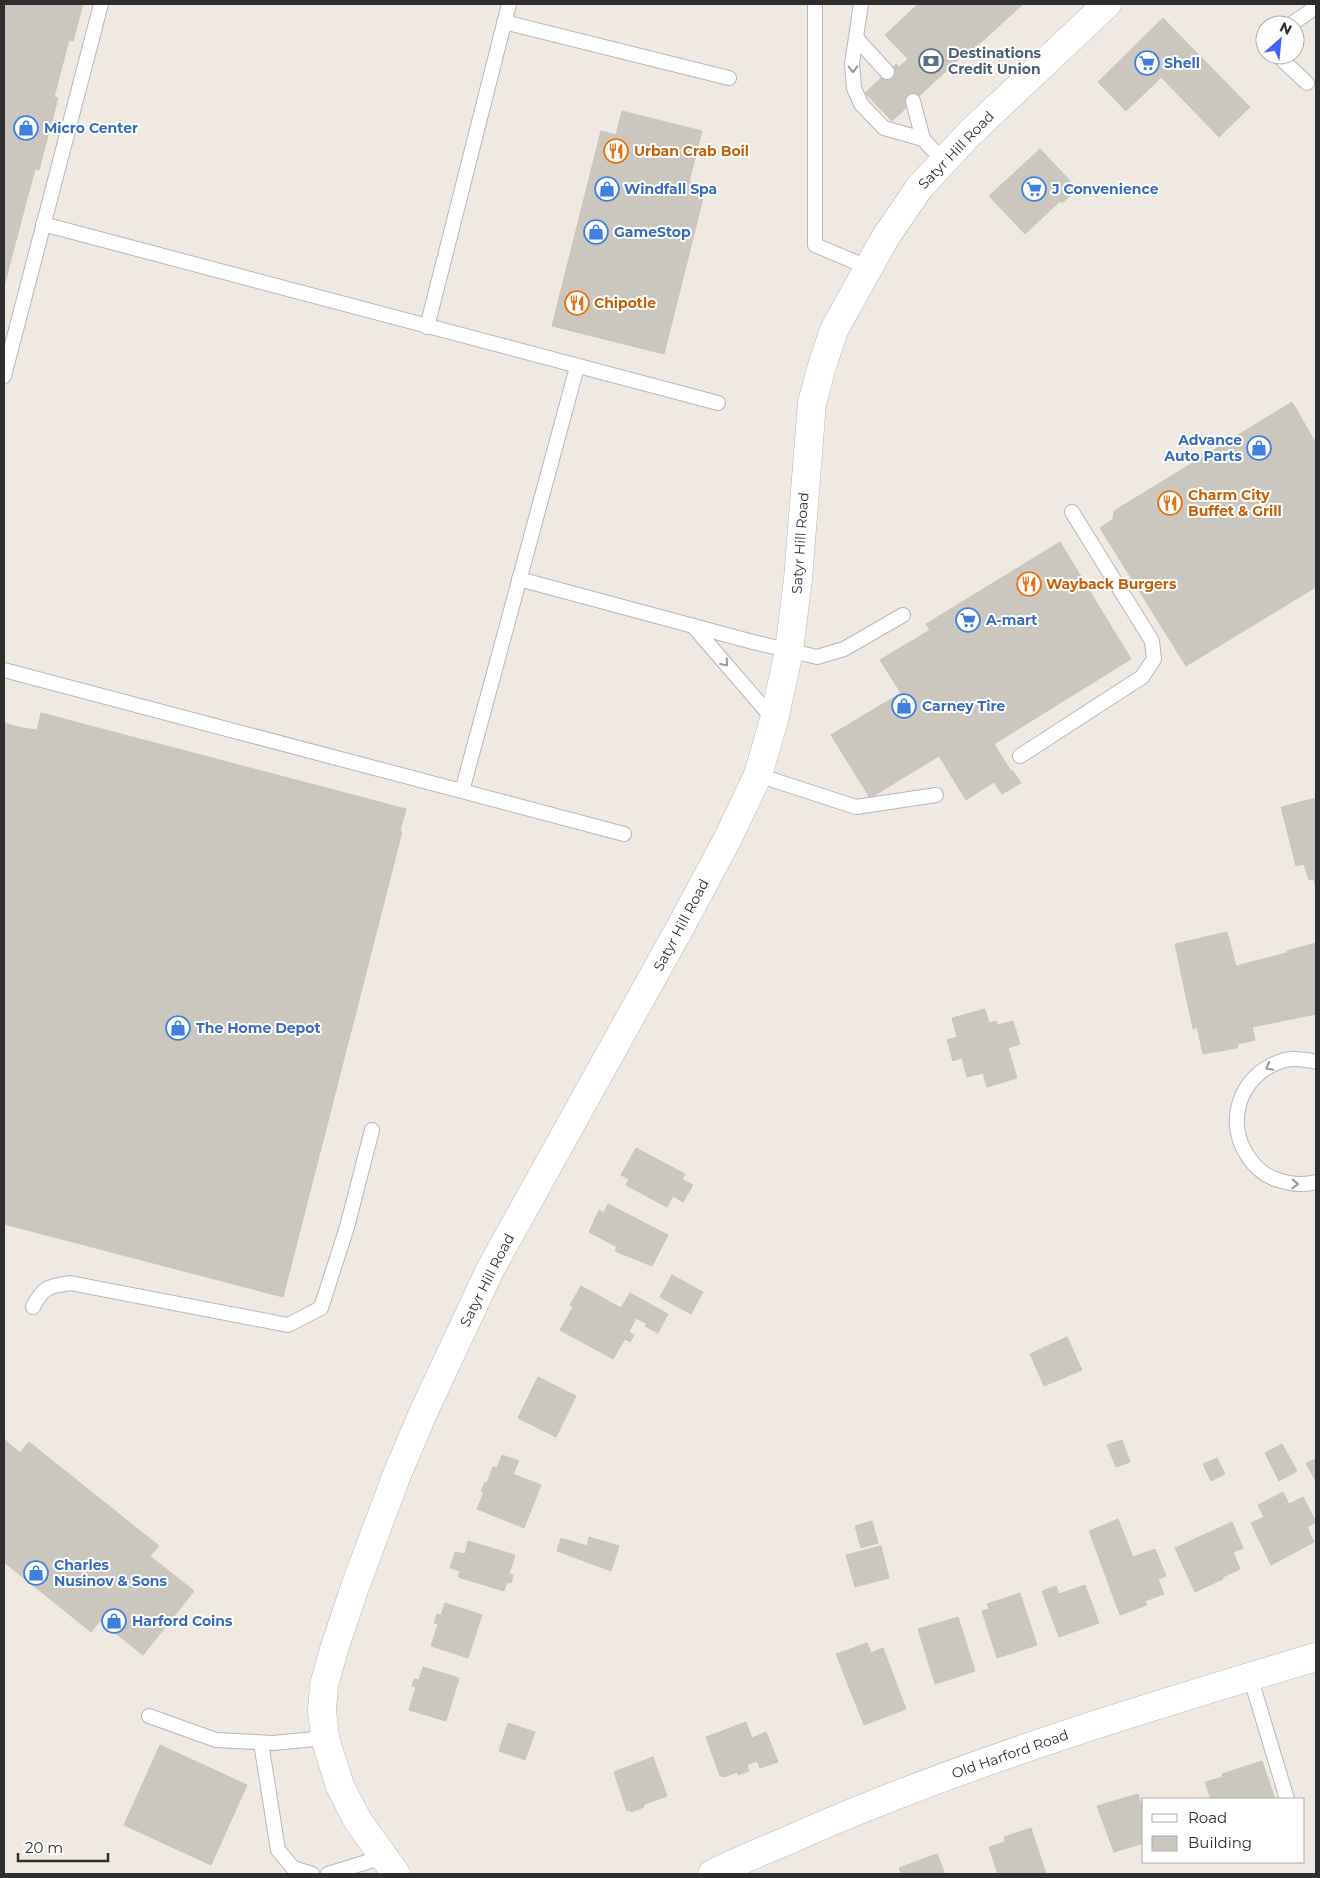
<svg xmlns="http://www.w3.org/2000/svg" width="1320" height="1878" font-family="Montserrat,sans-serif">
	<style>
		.building { fill: #cbc7bf; stroke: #cbc5ba }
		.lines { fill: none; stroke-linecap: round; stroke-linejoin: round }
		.lane-casing { stroke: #b4b7c1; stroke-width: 16 }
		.secondary-casing { stroke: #b4b7c1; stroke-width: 29 }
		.lane { stroke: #fff; stroke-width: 14 }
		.secondary { stroke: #fff; stroke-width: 28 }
		.oneway { stroke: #969696 }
		.labels { text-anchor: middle; stroke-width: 4; stroke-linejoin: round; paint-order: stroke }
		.service-label { font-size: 14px; font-weight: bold; fill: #4e5e75; stroke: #fff; text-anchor: start }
		.shop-label { font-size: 14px; font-weight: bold; fill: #366cbe; stroke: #fff; text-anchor: start }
		.street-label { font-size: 14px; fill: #2e2e2e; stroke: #fff }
		.food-label { font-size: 14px; font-weight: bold; fill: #c56008; stroke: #fff; text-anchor: start }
	</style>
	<rect width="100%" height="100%" fill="#efe9e1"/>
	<g class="building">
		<polygon points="4,4 83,4 73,41 69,40 54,97 58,98 39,170 35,169 4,286"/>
		<polygon points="918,4 1023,4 974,49 972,47 892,121 865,93 896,64 899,67 908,59 885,35"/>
		<polygon points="1163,18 1192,48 1126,111 1098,82"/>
		<polygon points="1192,48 1250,107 1219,137 1161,77"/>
		<polygon points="622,111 702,131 689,182 706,186 664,354 552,326 601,131 616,135"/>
		<polygon points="1040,149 1075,186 1068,193 1071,195 1062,203 1060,201 1025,234 989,196"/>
		<polygon points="1292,402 1314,440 1316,440 1316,587 1186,666 1100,528 1113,519 1114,511"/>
		<polygon points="1060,542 1131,659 994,744 1011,771 1013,771 1021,783 1002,794 994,782 966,800 939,756 870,798 831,735 901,693 880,660 930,630 926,624"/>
		<polygon points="41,713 406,809 400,831 402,832 283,1297 4,1224 4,799 22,728 37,730"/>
		<polygon points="4,723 22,728 4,799"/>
		<polygon points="1316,798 1316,889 1314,879 1309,880 1304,864 1296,866 1281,807"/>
		<polygon points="1227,932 1236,966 1287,953 1287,951 1316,943 1316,1014 1252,1027 1255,1040 1238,1044 1237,1048 1203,1054 1197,1027 1193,1029 1175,944"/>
		<polygon points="985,1009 989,1023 996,1021 998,1025 1013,1021 1020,1044 1008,1048 1017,1078 987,1087 983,1073 967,1077 962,1058 953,1061 947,1040 957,1037 952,1018"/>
		<polygon points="636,1148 685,1174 682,1179 693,1185 683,1202 673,1196 667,1207 626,1185 629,1179 621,1175"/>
		<polygon points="608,1204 668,1235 652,1266 615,1251 617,1247 589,1232 599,1210 604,1213"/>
		<polygon points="672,1275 703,1292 691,1314 660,1297"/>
		<polygon points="581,1286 621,1308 630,1293 668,1314 658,1333 645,1326 647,1324 636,1318 629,1332 634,1335 630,1342 625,1339 613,1359 560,1330 573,1307 570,1305"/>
		<polygon points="1067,1337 1082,1370 1044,1386 1030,1354"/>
		<polygon points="538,1377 576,1396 556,1437 518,1418"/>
		<polygon points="4,1439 20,1453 29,1442 159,1546 150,1556 194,1591 143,1655 100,1621 91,1632 4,1562"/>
		<polygon points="1122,1440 1130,1462 1116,1467 1107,1445"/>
		<polygon points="1282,1444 1297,1471 1279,1481 1265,1453"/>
		<polygon points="502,1455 519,1461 513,1474 541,1485 524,1528 477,1509 484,1492 481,1491 485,1482 487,1483 493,1467 497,1468"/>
		<polygon points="1217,1458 1225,1474 1211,1481 1203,1464"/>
		<polygon points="1316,1459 1316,1482 1306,1463"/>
		<polygon points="1283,1492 1289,1504 1303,1497 1316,1522 1307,1527 1314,1542 1271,1565 1251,1523 1264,1517 1258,1505"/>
		<polygon points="1118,1519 1133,1557 1155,1549 1166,1576 1158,1579 1164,1594 1145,1601 1147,1605 1120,1615 1089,1531"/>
		<polygon points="872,1521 878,1543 861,1548 855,1526"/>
		<polygon points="1232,1522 1243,1548 1233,1552 1240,1569 1223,1577 1223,1579 1195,1592 1175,1548"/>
		<polygon points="589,1537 619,1546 611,1571 557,1551 561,1538 587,1546"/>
		<polygon points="468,1541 515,1555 509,1574 513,1575 511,1583 507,1582 504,1591 458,1577 460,1571 450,1568 455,1552 465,1554"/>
		<polygon points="881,1546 889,1578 855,1587 846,1555"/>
		<polygon points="1085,1585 1099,1623 1059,1637 1042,1591 1056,1586 1059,1594"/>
		<polygon points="1020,1593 1037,1645 997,1658 982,1611 989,1609 987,1604"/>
		<polygon points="445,1603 482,1615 468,1658 431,1646 438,1624 434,1623 437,1614 441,1615"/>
		<polygon points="958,1617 975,1671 935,1684 918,1629"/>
		<polygon points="867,1643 871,1653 883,1648 906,1709 864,1725 836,1654"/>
		<polygon points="423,1667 459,1678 446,1721 409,1710 416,1687 412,1686 414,1679 419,1680"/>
		<polygon points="746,1722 752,1738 766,1732 778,1762 760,1768 757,1761 747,1765 749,1771 738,1775 737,1772 724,1777 723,1776 720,1776 706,1737"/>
		<polygon points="508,1723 535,1732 525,1760 499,1751"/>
		<polygon points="160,1745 247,1785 211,1865 124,1825"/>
		<polygon points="653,1757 667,1796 643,1805 644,1807 631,1812 630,1810 627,1811 614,1772"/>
		<polygon points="1262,1761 1275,1799 1211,1799 1205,1782 1223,1777 1222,1774"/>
		<polygon points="1138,1794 1144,1814 1144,1843 1114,1852 1097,1806"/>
		<polygon points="1031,1828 1046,1874 1024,1874 1024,1872 1018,1874 998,1874 989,1847 1005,1842 1004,1837"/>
		<polygon points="937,1854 945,1874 901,1874 899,1868"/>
	</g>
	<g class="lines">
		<g class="lane-casing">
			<g id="lane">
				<polyline points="815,4 815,245 867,267"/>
				<polyline points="861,4 852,64 854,88 861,104 884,128 923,139 943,161"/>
				<polyline points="504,22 729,78"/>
				<polyline points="1290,25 1316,7"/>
				<polyline points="857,39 887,72"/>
				<polyline points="1277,55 1307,83"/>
				<polyline points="913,101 923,139"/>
				<polyline points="43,224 718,403"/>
				<polyline points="427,327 509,4"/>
				<polyline points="4,376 101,4"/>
				<polyline points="519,579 753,642 817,657 844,649 903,615"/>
				<polyline points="693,626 774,720"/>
				<polyline points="4,670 624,834"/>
				<polyline points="1020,756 1142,677 1154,659 1152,641 1072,512"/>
				<polyline points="758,775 856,807 936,795"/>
				<polyline points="462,791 577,367"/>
				<path d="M1316 1062C1304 1059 1291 1057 1279 1062 1240 1076 1225 1121 1247 1155 1254 1166 1264 1175 1275 1179 1289 1184 1302 1186 1316 1182"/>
				<path d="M33 1307C43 1287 49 1286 70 1283L288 1325 321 1308 347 1227 372 1130"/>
				<polyline points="1250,1676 1287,1799"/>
				<polyline points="149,1716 216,1740 273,1743 325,1738"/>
				<polyline points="261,1743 278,1850 293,1868 312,1874"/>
				<polyline points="328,1874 383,1857"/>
			</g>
		</g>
		<g class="secondary-casing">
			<g id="secondary">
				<polyline points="396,1874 358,1821 340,1786 325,1738 322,1710 324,1685 335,1646 356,1584 396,1477 423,1413 491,1268 681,926 727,840 758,775 774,720 789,651 798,579 812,403 822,366 834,330 885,238 919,188 968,135 1107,4"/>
				<path d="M712 1874C743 1858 777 1846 809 1831 973 1760 1145 1708 1316 1657"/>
			</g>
		</g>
		<use href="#lane" class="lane"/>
		<use href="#secondary" class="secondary"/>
	</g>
	<defs><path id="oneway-chevron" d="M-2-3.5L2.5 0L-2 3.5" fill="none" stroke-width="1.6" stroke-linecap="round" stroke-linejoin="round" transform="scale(1.25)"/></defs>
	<g class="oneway">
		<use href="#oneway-chevron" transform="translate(853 69) rotate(89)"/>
		<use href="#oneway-chevron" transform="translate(725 663) rotate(49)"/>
		<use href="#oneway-chevron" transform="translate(1269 1067) rotate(152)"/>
		<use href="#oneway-chevron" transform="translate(1295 1184) rotate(2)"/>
	</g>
	<defs>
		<g id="bank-ring" transform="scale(1.25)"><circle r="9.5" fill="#fff" stroke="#5c6f8a" stroke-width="1.5"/><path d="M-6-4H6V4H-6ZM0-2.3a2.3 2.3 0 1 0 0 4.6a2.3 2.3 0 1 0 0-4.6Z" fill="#5c6f8a"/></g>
		<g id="supermarket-ring" transform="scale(1.25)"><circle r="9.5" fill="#fff" stroke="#3f7fe0" stroke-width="1.5"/><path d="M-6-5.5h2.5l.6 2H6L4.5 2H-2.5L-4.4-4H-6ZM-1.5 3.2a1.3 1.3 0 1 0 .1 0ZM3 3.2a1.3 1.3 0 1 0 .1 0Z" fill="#3f7fe0"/></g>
		<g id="shop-ring" transform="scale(1.25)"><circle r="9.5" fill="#fff" stroke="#3f7fe0" stroke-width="1.5"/><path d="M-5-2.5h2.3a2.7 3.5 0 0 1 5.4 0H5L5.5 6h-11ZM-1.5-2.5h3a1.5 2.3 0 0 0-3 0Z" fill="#3f7fe0"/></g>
		<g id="restaurant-ring" transform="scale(1.25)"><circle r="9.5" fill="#fff" stroke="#e8710a" stroke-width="1.5"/><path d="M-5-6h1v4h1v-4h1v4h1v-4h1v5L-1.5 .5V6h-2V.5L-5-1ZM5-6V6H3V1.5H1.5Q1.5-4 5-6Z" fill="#e8710a"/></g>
	</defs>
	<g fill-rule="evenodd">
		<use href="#bank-ring" x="931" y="61"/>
		<use href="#supermarket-ring" x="1147" y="63"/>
		<use href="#shop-ring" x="26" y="128"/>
		<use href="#restaurant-ring" x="616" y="151"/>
		<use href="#shop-ring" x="607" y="189"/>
		<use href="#supermarket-ring" x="1034" y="189"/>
		<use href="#shop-ring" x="596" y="232"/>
		<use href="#restaurant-ring" x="577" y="303"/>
		<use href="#shop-ring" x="1259" y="448"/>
		<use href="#restaurant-ring" x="1170" y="503"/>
		<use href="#restaurant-ring" x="1029" y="584"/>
		<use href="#supermarket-ring" x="968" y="620"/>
		<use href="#shop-ring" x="904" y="706"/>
		<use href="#shop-ring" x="178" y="1028"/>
		<use href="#shop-ring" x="36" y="1573"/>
		<use href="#shop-ring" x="114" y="1621"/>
	</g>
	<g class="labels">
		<g class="service-label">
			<text x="948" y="58">Destinations<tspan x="948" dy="16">Credit Union</tspan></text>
		</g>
		<g class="shop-label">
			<text x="1164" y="68">Shell</text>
			<text x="44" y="133">Micro Center</text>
			<text x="624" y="194">Windfall Spa</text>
			<text x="1052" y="194">J Convenience</text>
			<text x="614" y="237">GameStop</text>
			<text x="1242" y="445" text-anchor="end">Advance<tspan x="1242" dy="16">Auto Parts</tspan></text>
			<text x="986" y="625">A-mart</text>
			<text x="922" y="711">Carney Tire</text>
			<text x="196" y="1033">The Home Depot</text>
			<text x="54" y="1570">Charles<tspan x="54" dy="16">Nusinov &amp; Sons</tspan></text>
			<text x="132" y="1626">Harford Coins</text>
		</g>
		<g class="street-label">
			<text transform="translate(956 150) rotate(-46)" y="5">Satyr Hill Road</text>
			<text transform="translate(800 543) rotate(-86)" y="5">Satyr Hill Road</text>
			<text transform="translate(681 925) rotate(-62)" y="5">Satyr Hill Road</text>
			<text transform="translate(487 1280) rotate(-63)" y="5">Satyr Hill Road</text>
			<text transform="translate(1010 1754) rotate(-19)" y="5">Old Harford Road</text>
		</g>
		<g class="food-label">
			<text x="634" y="156">Urban Crab Boil</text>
			<text x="594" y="308">Chipotle</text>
			<text x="1188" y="500">Charm City<tspan x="1188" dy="16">Buffet &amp; Grill</tspan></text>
			<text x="1046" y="589">Wayback Burgers</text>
		</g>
	</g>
	<rect width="1320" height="1878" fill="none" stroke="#2e2e2e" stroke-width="10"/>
	<rect x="1142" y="1798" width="162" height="65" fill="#ffffff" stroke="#ababab"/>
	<rect x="1152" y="1814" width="25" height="8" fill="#ffffff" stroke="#ababab"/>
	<text x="1188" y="1823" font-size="15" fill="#2e2e2e">Road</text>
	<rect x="1152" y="1836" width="25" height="15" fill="#cbc7bf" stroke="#ababab"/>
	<text x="1188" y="1848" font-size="15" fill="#2e2e2e">Building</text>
	<g transform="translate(1280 40) rotate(27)"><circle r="24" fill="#ffffff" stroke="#ababab"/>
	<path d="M0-4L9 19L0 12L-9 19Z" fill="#4264fb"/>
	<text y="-8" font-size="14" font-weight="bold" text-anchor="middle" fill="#2e2e2e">N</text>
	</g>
	<path d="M18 1853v8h90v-8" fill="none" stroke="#2e2e2e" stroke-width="2.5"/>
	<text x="25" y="1853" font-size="15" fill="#2e2e2e" stroke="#ffffff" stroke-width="4" paint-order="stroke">20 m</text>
</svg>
